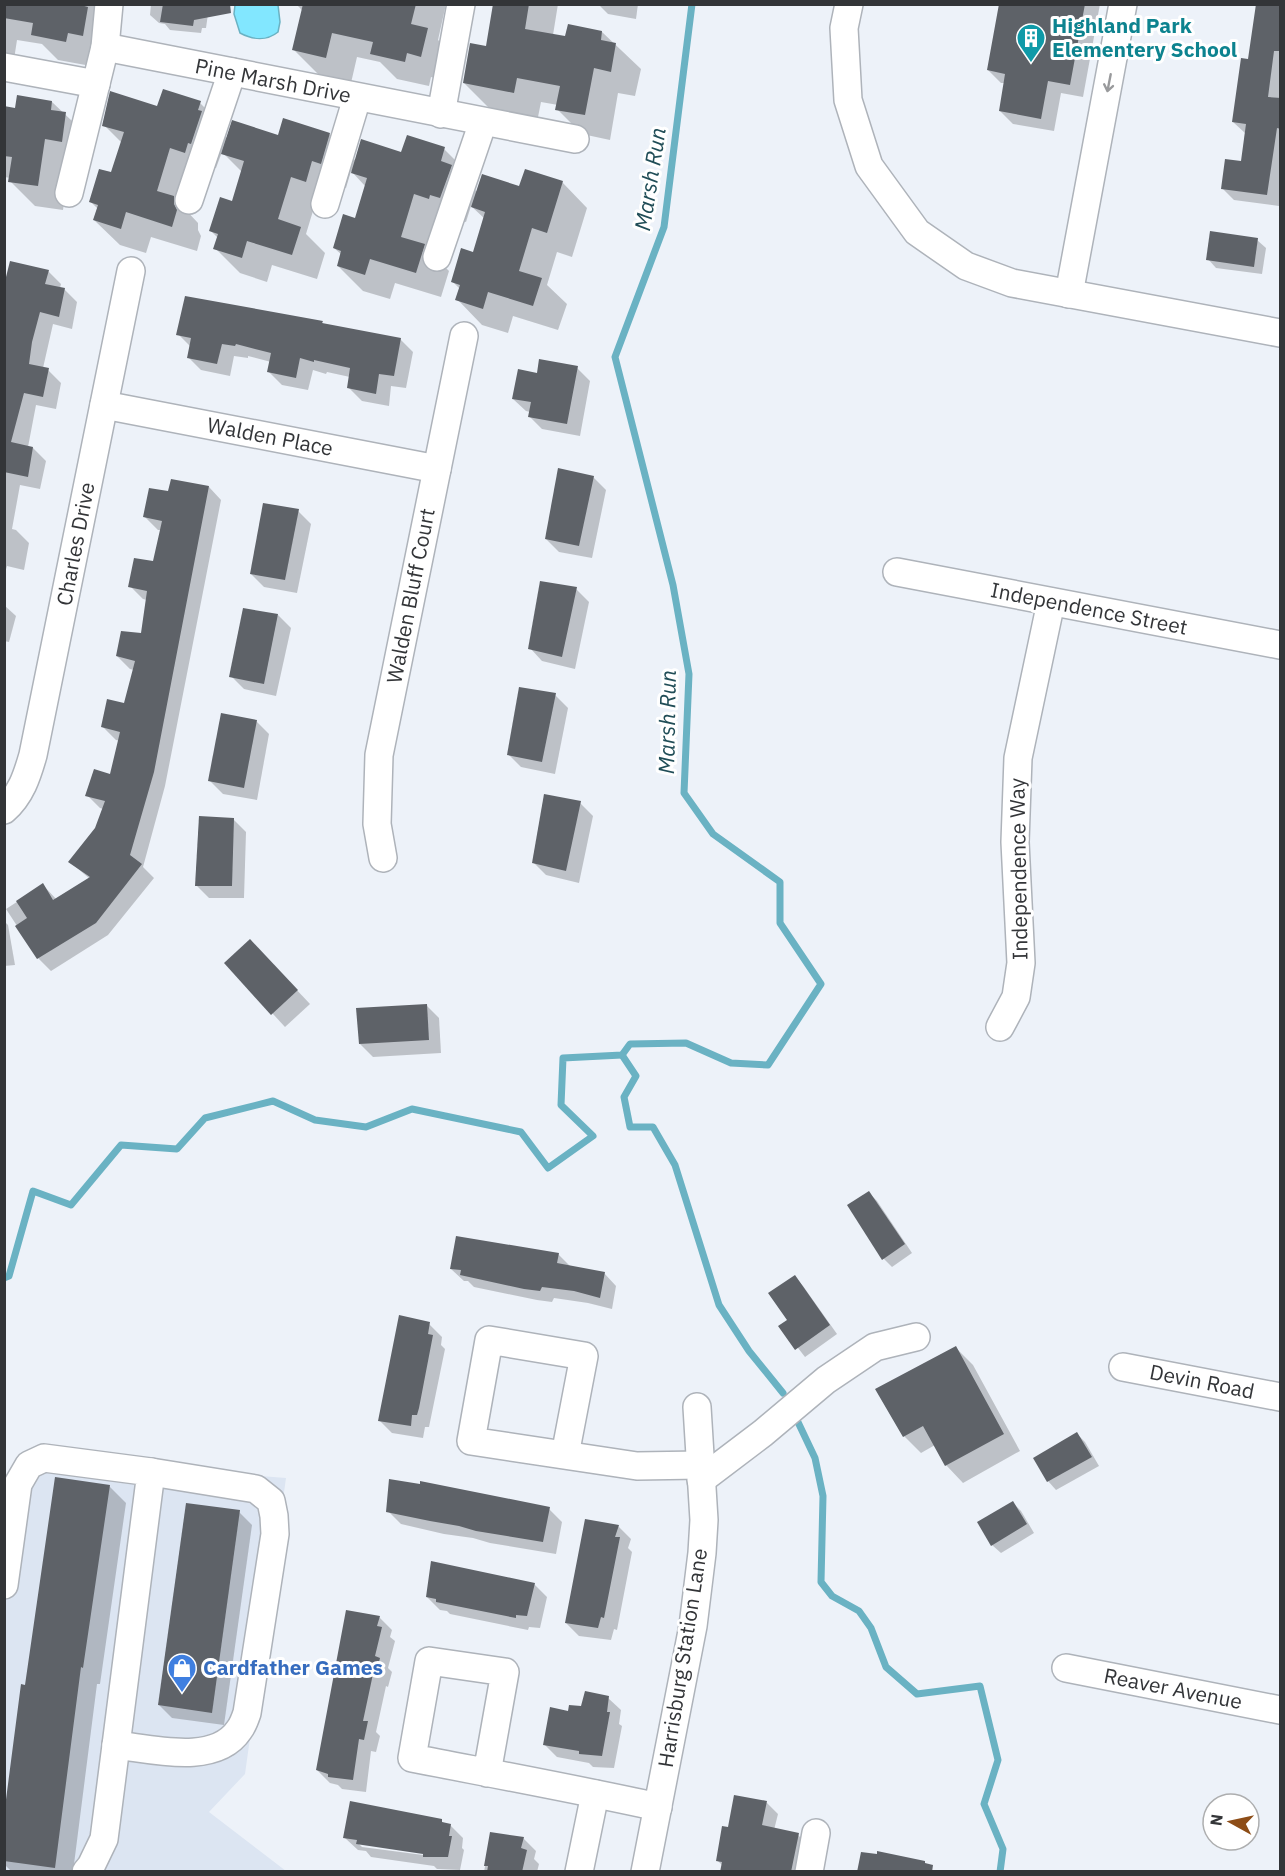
<svg xmlns="http://www.w3.org/2000/svg" width="1285" height="1876" font-family="'IBM Plex Sans',sans-serif">
	<style>
		.built { fill: #dce5f2 }
		.water { fill: #82e7ff; stroke: #6ab2c3; stroke-width: 1.5 }
		.shadow { fill: #0003; fill-rule: evenodd }
		.lines { fill: none; stroke-linecap: round; stroke-linejoin: round }
		.stream { stroke: #6ab2c3; stroke-width: 7 }
		.building { fill: #5e6268 }
		.minor-casing { stroke: #aeb3ba; stroke-width: 30 }
		.minor { stroke: #fff; stroke-width: 27 }
		.oneway { stroke: #999a9c }
		.labels { text-anchor: middle; stroke-width: 6; stroke-linejoin: round; paint-order: stroke }
		.culture-label { font-size: 21px; font-weight: bold; fill: #0d838f; stroke: #fff; text-anchor: start }
		.street-label { font-size: 21px; fill: #333538; stroke: #fff }
		.shop-label { font-size: 21px; font-weight: bold; fill: #366cbe; stroke: #fff; text-anchor: start }
		.water-label { font-size: 22px; font-style: italic; fill: #204d57; stroke: #fff }
	</style>
	<rect width="100%" height="100%" fill="#edf2f9"/>
	<polygon class="built" points="22,1457 286,1478 245,1774 209,1812 286,1871 5,1871 4,1481"/>
	<path class="water" d="M235 5H278L280 22 278 32C267 41 253 40 240 33L234 14Z"/>
	<g class="shadow">
		<polygon points="4,4 101,4 91,66 58,60 42,44 17,40 13,66 4,64"/>
		<polygon points="151,4 201,4 208,14 206,28 202,28 201,33 170,30 165,24 159,23 150,15"/>
		<polygon points="296,4 446,4 438,40 453,54 446,81 431,77 429,86 397,79 380,62 357,57 351,83 319,75 294,50 303,11"/>
		<polygon points="495,4 558,4 553,35 567,38 602,32 641,69 635,96 618,93 610,140 582,134 557,109 558,105 541,102 538,117 489,108 464,83 487,48"/>
		<polygon points="598,4 638,4 636,19 608,14"/>
		<polygon points="1001,4 1100,4 1083,97 1061,93 1054,131 1013,124 1000,111 1005,83 1001,83 988,70"/>
		<polygon points="1280,4 1280,192 1279,206 1234,200 1222,188 1242,163 1245,133 1233,122 1250,61"/>
		<polygon points="52,102 91,139 70,163 63,210 35,206 10,181 11,178 4,177 4,108 17,109"/>
		<polygon points="200,103 225,128 223,134 228,139 329,134 356,161 444,149 469,174 467,182 477,192 562,182 587,208 572,257 557,252 547,285 567,304 558,330 513,316 508,333 482,325 457,299 460,289 453,282 474,254 485,219 471,206 466,222 455,219 429,251 449,271 441,297 395,283 390,299 363,291 338,266 342,255 334,248 356,220 366,187 351,171 346,188 337,185 316,201 306,234 325,253 317,279 272,265 267,282 240,273 215,248 218,238 211,231 233,203 242,172 222,152 216,168 213,168 184,208 198,223 198,230 201,236 197,251 151,237 146,253 120,245 94,220 98,209 91,202 112,174 122,143 104,125 158,108"/>
		<polygon points="1257,240 1266,248 1262,274 1216,268 1208,259"/>
		<polygon points="48,271 61,284 60,288 64,289 77,302 72,329 53,324 43,368 48,370 61,383 56,409 36,405 28,447 33,448 46,461 40,489 20,485 12,529 16,530 29,543 24,570 7,566 4,576 4,293"/>
		<polygon points="322,322 324,325 400,339 413,352 406,388 391,386 389,406 362,401 349,388 350,377 327,372 326,374 313,370 308,390 282,385 269,372 271,362 248,356 248,358 234,356 230,376 201,370 189,358 191,347 178,334"/>
		<polygon points="577,368 590,381 580,436 542,429 529,416 530,412 526,411 513,399 538,375"/>
		<polygon points="593,477 606,490 592,558 559,552 546,539"/>
		<polygon points="209,487 221,500 165,786 143,867 154,878 108,935 51,971 38,958 6,909 43,885 57,900 90,879 70,862 96,829 103,809 100,808 87,795 111,775 120,741 116,740 103,727 125,704 134,670 130,669 117,656 142,635 147,600 143,599 130,586 154,562 162,530 158,530 145,517 169,493"/>
		<polygon points="298,511 311,524 297,593 264,587 251,574"/>
		<polygon points="576,589 589,602 575,669 542,661 530,648"/>
		<polygon points="4,605 16,616 9,642 4,641"/>
		<polygon points="278,615 291,628 276,696 244,689 231,676"/>
		<polygon points="555,695 568,708 555,774 521,767 508,754"/>
		<polygon points="256,721 269,734 257,800 223,794 210,781"/>
		<polygon points="580,803 593,816 579,883 546,875 533,862"/>
		<polygon points="233,819 246,832 244,898 209,898 196,885"/>
		<polygon points="4,921 8,925 15,965 4,966"/>
		<polygon points="262,953 310,1004 285,1027 226,963"/>
		<polygon points="426,1005 439,1018 441,1053 373,1057 360,1044"/>
		<polygon points="869,1193 877,1201 912,1253 892,1267 884,1259"/>
		<polygon points="558,1254 571,1267 604,1273 616,1286 612,1309 588,1303 554,1298 552,1302 537,1300 474,1287 468,1281 464,1281 451,1269"/>
		<polygon points="795,1277 803,1286 837,1334 805,1357 781,1326 790,1320"/>
		<polygon points="429,1324 442,1337 441,1345 445,1349 429,1427 425,1427 423,1438 392,1433 379,1420"/>
		<polygon points="956,1348 973,1365 1020,1451 963,1483 946,1465 935,1445 921,1453 904,1436"/>
		<polygon points="1077,1434 1085,1442 1099,1466 1056,1490 1048,1481"/>
		<polygon points="109,1486 126,1503 100,1684 97,1684 73,1872 12,1872 4,1864 4,1827 26,1686"/>
		<polygon points="1013,1503 1021,1511 1034,1533 1001,1553 992,1545"/>
		<polygon points="549,1509 562,1522 556,1554 490,1543 473,1538 444,1534 401,1524 388,1511"/>
		<polygon points="239,1512 252,1525 224,1725 172,1718 159,1705"/>
		<polygon points="618,1526 631,1539 628,1548 632,1552 617,1630 614,1629 611,1640 579,1636 566,1623"/>
		<polygon points="534,1584 547,1597 540,1628 529,1627 528,1630 450,1614 447,1611 440,1610 427,1597"/>
		<polygon points="379,1617 392,1630 390,1637 395,1641 388,1668 392,1672 388,1687 386,1686 376,1732 380,1736 376,1752 371,1751 366,1792 342,1789 338,1785 330,1783 317,1770"/>
		<polygon points="608,1698 621,1710 619,1724 622,1726 614,1768 593,1767 589,1763 557,1757 544,1744 569,1713"/>
		<polygon points="736,1797 767,1803 778,1814 774,1830 798,1835 809,1846 804,1872 721,1872 723,1866 717,1860 730,1828"/>
		<path d="M441 1821 445 1824 450 1825 463 1838 462 1848 464 1850 460 1870 437 1869 434 1866 371 1857 366 1851 358 1850 345 1838ZM358 1843 431 1853V1856L362 1847Z"/>
		<polygon points="491,1834 523,1838 536,1851 534,1859 539,1864 537,1872 484,1872"/>
	</g>
	<g class="lines">
		<g class="stream">
			<polyline points="622,1055 636,1076 624,1097 630,1127 653,1127 675,1165 719,1305 749,1351 783,1393"/>
			<polyline points="4,1278 9,1276 33,1191 71,1205 121,1145 177,1149 205,1118 273,1101 315,1120 366,1127 412,1109 521,1132 548,1168 593,1136 561,1105 563,1058 622,1055 630,1044 686,1043 731,1063 768,1065 821,984 780,923 780,882 713,834 684,793 689,674 673,585 615,357 664,227 692,4"/>
			<polyline points="797,1420 815,1458 823,1496 821,1582 832,1596 859,1611 871,1628 886,1667 917,1694 980,1686 998,1760 984,1804 1003,1849 1000,1872"/>
		</g>
	</g>
	<g class="building">
		<polygon points="4,4 77,4 88,7 83,36 68,33 66,42 31,35 33,23 4,18"/>
		<polygon points="163,4 230,4 231,13 194,20 193,26 160,22"/>
		<polygon points="303,4 416,4 411,24 428,28 421,57 407,53 405,62 370,54 373,42 332,33 326,58 292,50"/>
		<polygon points="493,4 529,4 525,29 565,36 568,24 602,31 601,40 616,43 611,72 594,68 585,115 555,110 560,86 517,78 514,93 463,83 470,43 486,46"/>
		<polygon points="999,4 1085,4 1070,85 1048,81 1041,119 999,111 1005,74 987,70"/>
		<polygon points="1256,4 1281,4 1281,51 1274,51 1268,97 1281,98 1281,129 1277,128 1267,195 1221,189 1225,159 1241,161 1246,124 1232,122 1241,58 1248,59"/>
		<polygon points="163,89 201,101 198,110 202,111 191,144 188,143 185,153 170,148 157,191 174,196 174,204 177,210 172,227 126,212 121,229 93,220 98,205 89,202 99,169 111,172 124,132 102,126 110,91 157,106"/>
		<polygon points="17,95 52,101 51,110 66,112 62,142 45,139 38,186 8,182 12,157 4,156 4,106 15,108"/>
		<polygon points="283,118 330,133 321,164 312,161 306,182 291,177 278,219 301,227 292,255 247,241 242,258 213,249 218,234 209,231 220,197 232,201 244,161 221,154 232,120 278,135"/>
		<polygon points="407,135 445,147 441,161 452,165 440,198 430,195 429,199 414,194 401,237 425,244 416,273 370,259 365,275 337,266 341,251 333,248 343,214 355,218 367,178 351,173 361,139 401,152"/>
		<polygon points="525,169 563,181 547,233 532,228 519,271 542,278 533,306 488,292 483,309 455,300 460,285 451,282 461,248 473,252 485,212 471,207 482,174 519,186"/>
		<polygon points="1210,231 1258,238 1254,267 1206,260"/>
		<polygon points="10,261 49,270 45,284 65,288 59,317 40,312 32,342 29,364 49,368 43,397 24,393 11,442 33,447 28,477 4,472 4,285"/>
		<polygon points="185,296 323,321 322,323 401,338 394,376 379,374 376,394 347,388 350,368 314,360 314,362 300,358 296,378 267,372 271,353 236,344 235,346 222,344 217,364 187,358 191,338 176,335"/>
		<polygon points="539,359 578,366 567,424 528,417 531,402 512,399 518,369 537,373"/>
		<polygon points="558,468 594,476 579,546 545,539"/>
		<polygon points="171,479 209,486 154,772 130,855 142,864 96,923 37,959 15,926 27,918 16,901 43,883 53,900 90,877 68,862 95,828 105,801 85,796 94,769 110,774 120,732 101,727 107,699 124,703 135,661 116,656 121,631 141,633 147,591 128,587 134,558 153,561 162,521 143,517 149,488 168,491"/>
		<polygon points="263,503 299,509 285,580 250,574"/>
		<polygon points="540,581 577,587 562,657 528,649"/>
		<polygon points="243,608 278,614 264,684 229,677"/>
		<polygon points="519,687 556,693 542,762 507,755"/>
		<polygon points="221,713 257,720 244,788 208,781"/>
		<polygon points="544,794 581,801 566,871 532,863"/>
		<polygon points="199,816 234,818 232,886 195,886"/>
		<polygon points="250,939 298,990 271,1015 224,963"/>
		<polygon points="427,1004 429,1040 359,1044 356,1008"/>
		<polygon points="869,1191 905,1244 882,1260 847,1205"/>
		<polygon points="456,1236 559,1253 557,1263 605,1272 600,1298 574,1291 542,1287 540,1291 524,1289 460,1275 461,1270 450,1269"/>
		<polygon points="795,1275 830,1325 795,1350 778,1326 787,1320 768,1293"/>
		<polygon points="399,1315 430,1322 428,1334 433,1335 419,1408 417,1415 412,1415 411,1426 378,1421"/>
		<polygon points="956,1346 1004,1434 945,1466 923,1426 903,1437 875,1389"/>
		<polygon points="1077,1432 1092,1457 1047,1482 1033,1458"/>
		<polygon points="55,1477 110,1485 83,1668 81,1667 55,1868 4,1861 4,1815 21,1684 25,1685"/>
		<polygon points="389,1479 420,1484 420,1481 550,1507 543,1542 476,1531 459,1526 430,1521 386,1512"/>
		<polygon points="1013,1501 1027,1524 991,1546 977,1522"/>
		<polygon points="186,1503 240,1510 212,1713 158,1705"/>
		<polygon points="585,1519 619,1525 615,1537 620,1537 604,1618 601,1617 598,1628 565,1623"/>
		<polygon points="431,1561 535,1583 527,1616 516,1615 516,1618 436,1602 436,1599 426,1597"/>
		<polygon points="346,1610 380,1616 377,1626 382,1627 375,1656 380,1658 376,1674 373,1674 363,1721 368,1721 364,1740 359,1739 353,1780 328,1777 328,1774 316,1770"/>
		<polygon points="585,1691 609,1696 607,1712 610,1712 602,1756 579,1754 579,1751 543,1745 550,1707 568,1711 569,1705 581,1706"/>
		<polygon points="734,1795 767,1801 762,1825 799,1833 791,1872 720,1872 722,1862 716,1861 722,1826 728,1827"/>
		<polygon points="350,1801 442,1819 442,1822 451,1824 449,1836 452,1836 448,1857 423,1857 423,1854 356,1844 357,1840 343,1838"/>
		<polygon points="490,1832 524,1837 521,1848 527,1850 522,1872 487,1872 488,1866 484,1866"/>
		<polygon points="877,1851 925,1861 925,1863 933,1865 932,1872 857,1872 861,1852 877,1854"/>
	</g>
	<g class="lines">
		<g class="minor-casing">
			<g id="minor">
				<polyline points="849,4 844,28 848,100 869,166 917,232 966,266 1012,283 1280,333"/>
				<polyline points="105,47 575,139"/>
				<polyline points="4,67 96,84"/>
				<polyline points="441,114 461,4"/>
				<polyline points="69,193 105,47 109,4"/>
				<polyline points="189,200 232,72"/>
				<polyline points="325,204 357,98"/>
				<polyline points="437,257 483,122"/>
				<polyline points="1069,294 1123,4"/>
				<polyline points="104,405 437,469"/>
				<polyline points="897,572 1280,645"/>
				<path d="M4 810C21 795 27 776 33 755L131 271"/>
				<polyline points="383,858 377,824 379,755 464,336"/>
				<polyline points="1000,1027 1016,997 1021,963 1015,842 1018,758 1051,602"/>
				<polyline points="1123,1367 1280,1397"/>
				<polyline points="565,1455 584,1356 489,1340 471,1441 637,1466 700,1465"/>
				<polyline points="701,1480 763,1433 826,1380 875,1347 916,1337"/>
				<polyline points="4,1585 18,1484 29,1465 44,1458 151,1472 104,1839 91,1866 86,1872"/>
				<polyline points="1066,1668 1280,1710"/>
				<path d="M116 1745C152 1749 215 1766 239 1730 243 1725 245 1719 247 1713L275 1534 274 1516 271 1501 256 1489 151 1472"/>
				<path d="M487 1773 505 1672 429 1661 412 1758C494 1774 576 1789 658 1807"/>
				<polyline points="579,1872 595,1794"/>
				<polyline points="645,1872 693,1626 702,1553 704,1520 697,1407"/>
				<polyline points="809,1872 816,1833"/>
			</g>
		</g>
		<use href="#minor" class="minor"/>
	</g>
	<defs><path id="oneway-shaft" d="M-6 0H5M1.5-3L5.5 0L1.5 3" fill="none" stroke-width="1.6" stroke-linecap="round" stroke-linejoin="round" transform="scale(1.5)"/></defs>
	<use class="oneway" href="#oneway-shaft" transform="translate(1109 83) rotate(101)"/>
	<defs>
		<g id="building-pin" transform="scale(1.5)"><path d="M0 17L-7.5 6A9.5 9.5 0 1 1 7.5 6Z" fill="#0f9aa8" stroke="#fff"/><path d="M-4-6H4V6H1V3H-1V6H-4ZM-2.5-4.3h1.7v1.8h-1.7ZM.8-4.3h1.7v1.8H.8ZM-2.5-1h1.7V.8h-1.7ZM.8-1h1.7V.8H.8Z" fill="#fff"/></g>
		<g id="shop-pin" transform="scale(1.5)"><path d="M0 17L-7.5 6A9.5 9.5 0 1 1 7.5 6Z" fill="#3f7fe0" stroke="#fff"/><path d="M-5-2.5h2.3a2.7 3.5 0 0 1 5.4 0H5L5.5 6h-11ZM-1.5-2.5h3a1.5 2.3 0 0 0-3 0Z" fill="#fff"/></g>
	</defs>
	<g fill-rule="evenodd">
		<use href="#building-pin" x="1031" y="38"/>
		<use href="#shop-pin" x="182" y="1668"/>
	</g>
	<g class="labels">
		<g class="culture-label">
			<text x="1052" y="33">Highland Park<tspan x="1052" dy="24">Elementery School</tspan></text>
		</g>
		<g class="street-label">
			<text transform="translate(273 81) rotate(11)" y="7">Pine Marsh Drive</text>
			<text transform="translate(270 437) rotate(11)" y="7">Walden Place</text>
			<text transform="translate(76 544) rotate(-79)" y="7">Charles Drive</text>
			<text transform="translate(411 596) rotate(-79)" y="7">Walden Bluff Court</text>
			<text transform="translate(1089 609) rotate(11)" y="7">Independence Street</text>
			<text transform="translate(1019 869) rotate(-91)" y="7">Independence Way</text>
			<text transform="translate(1202 1382) rotate(11)" y="7">Devin Road</text>
			<text transform="translate(683 1658) rotate(-81)" y="7">Harrisburg Station Lane</text>
			<text transform="translate(1173 1689) rotate(11)" y="7">Reaver Avenue</text>
		</g>
		<g class="shop-label">
			<text x="203" y="1675">Cardfather Games</text>
		</g>
		<g class="water-label">
			<text transform="translate(650 179) rotate(-81)" y="8">Marsh Run</text>
			<text transform="translate(667 722) rotate(-89)" y="8">Marsh Run</text>
		</g>
	</g>
	<rect width="1285" height="1876" fill="none" stroke="#333538" stroke-width="12"/>
	<g transform="translate(1231 1822) rotate(278)"><circle r="28" fill="#ffffff" stroke="#adaeaf" stroke-width="1.5"/>
	<path d="M0-4.5L10 22L0 15L-10 22Z" fill="#8d4d17"/>
	<text y="-9" font-size="16" font-weight="bold" text-anchor="middle" fill="#333538">N</text>
	</g>
</svg>
